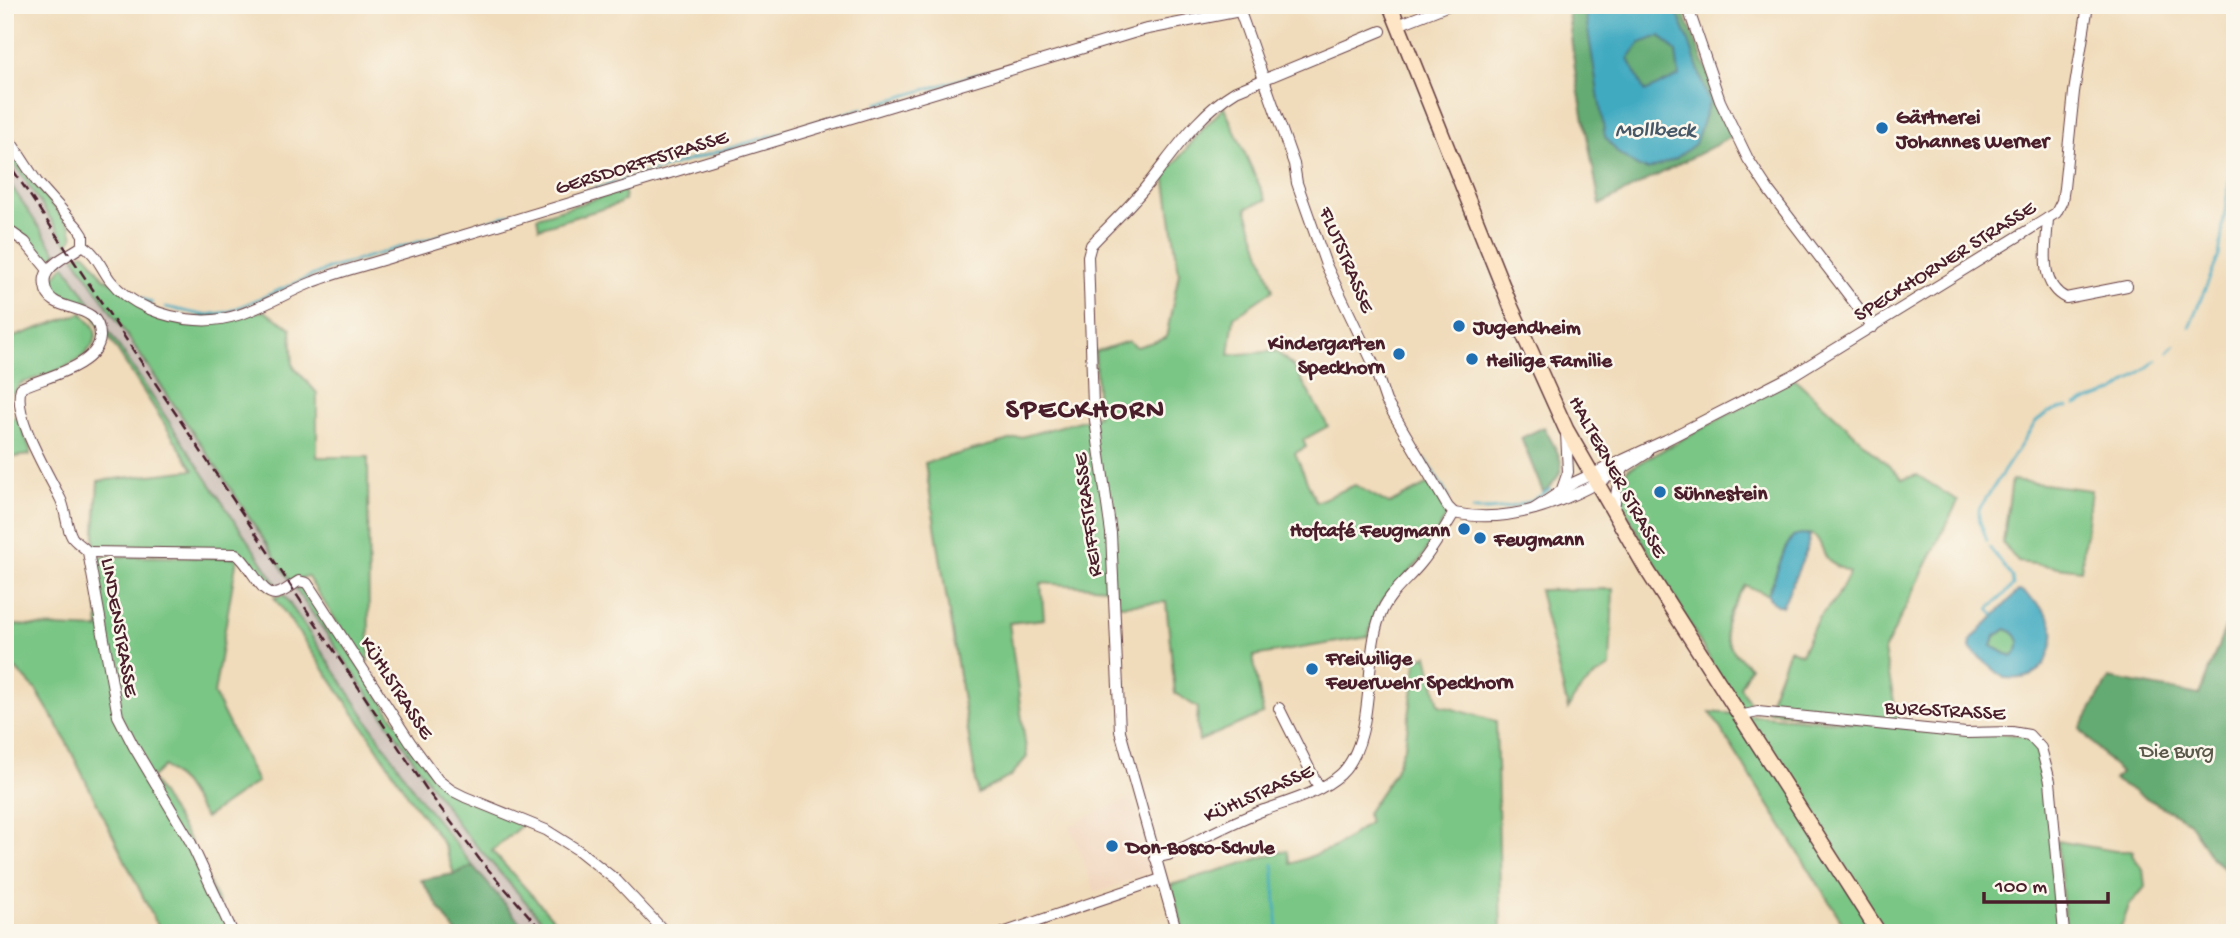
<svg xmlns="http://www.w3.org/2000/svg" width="2240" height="938" font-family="'Gochi Hand',sans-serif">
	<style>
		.built { fill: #f1d5bd }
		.industrial { fill: #cec1ba }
		.green { fill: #7ac685; stroke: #627258; stroke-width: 2 }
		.forest { fill: #63ab72; stroke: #56654e; stroke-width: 2 }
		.water { fill: #41aac1; stroke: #466476; stroke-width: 2; fill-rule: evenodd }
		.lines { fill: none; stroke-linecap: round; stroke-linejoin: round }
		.stream { stroke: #41aac1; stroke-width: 2.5 }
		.minor-casing { stroke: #633b40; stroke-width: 12 }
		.secondary-casing { stroke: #633b40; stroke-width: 17 }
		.minor { stroke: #fff; stroke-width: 10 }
		.secondary { stroke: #fde5c5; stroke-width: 14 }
		.rail { stroke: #4a1f2b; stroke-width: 2.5; stroke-dasharray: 10 5; stroke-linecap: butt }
		.poi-dot { fill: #1f6fb2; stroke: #fbf7ec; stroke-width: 2.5 }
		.labels { text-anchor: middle; stroke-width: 5; stroke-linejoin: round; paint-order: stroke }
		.poi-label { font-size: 21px; font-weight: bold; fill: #4a1f2b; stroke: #fbf7ec; text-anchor: start }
		.street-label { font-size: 21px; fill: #4a1f2b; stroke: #fbf7ec }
		.park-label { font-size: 21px; fill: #5b594a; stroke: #fbf7ec }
		.water-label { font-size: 23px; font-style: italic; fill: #465767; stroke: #fbf7ec }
		.district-label { font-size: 28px; font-weight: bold; letter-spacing: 2px; fill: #4a1f2b; stroke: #fbf7ec }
	</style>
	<rect width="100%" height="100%" fill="#fbf7ec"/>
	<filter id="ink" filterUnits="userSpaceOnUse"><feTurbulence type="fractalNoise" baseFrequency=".0143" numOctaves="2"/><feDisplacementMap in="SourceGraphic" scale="14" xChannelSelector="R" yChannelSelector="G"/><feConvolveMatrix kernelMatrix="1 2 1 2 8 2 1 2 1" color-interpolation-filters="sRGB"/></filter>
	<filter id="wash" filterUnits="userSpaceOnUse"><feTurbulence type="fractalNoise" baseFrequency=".00686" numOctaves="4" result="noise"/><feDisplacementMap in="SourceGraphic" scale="28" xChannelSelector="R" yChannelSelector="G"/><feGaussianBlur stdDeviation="1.57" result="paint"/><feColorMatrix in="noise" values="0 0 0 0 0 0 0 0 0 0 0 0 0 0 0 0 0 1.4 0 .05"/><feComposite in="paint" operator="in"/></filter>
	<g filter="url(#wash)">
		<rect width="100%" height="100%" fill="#f0dbba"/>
		<polygon class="built" points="1133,797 1153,867 1150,874 1095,893 1070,825"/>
		<g class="industrial">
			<polygon points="5,150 74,257 279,561 291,582 280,589 5,176"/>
			<polygon points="295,588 459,826 553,933 529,933 420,799 284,595"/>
		</g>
		<g class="green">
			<polygon points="1224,107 1266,200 1246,208 1273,290 1234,317 1229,355 1276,351 1294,367 1328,426 1303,440 1306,447 1295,453 1316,502 1355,485 1389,504 1430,483 1447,512 1446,517 1419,562 1383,599 1375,612 1368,637 1253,656 1263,714 1199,741 1197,724 1198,708 1175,693 1166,602 1119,605 1106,588 1041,583 1044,619 1009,623 1027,757 1011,776 978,794 925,463 1098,416 1095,352 1128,341 1137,347 1166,338 1179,273 1165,175 1202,130"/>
			<polygon points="5,140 34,184 70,226 73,237 68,245 5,150"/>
			<polygon points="5,176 57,254 50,258 43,256 29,239 9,227 5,219"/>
			<polygon points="625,190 624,200 618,204 539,228 537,217"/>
			<polygon points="83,253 88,255 103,277 174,320 264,311 291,328 293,366 317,393 317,457 368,457 369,661 360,658 307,576 291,582 223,477 74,257"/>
			<path d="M65 265 280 589 269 590 245 557 94 550 98 481 194 470 106 333 103 335C99 327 95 316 89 310 76 297 30 296 65 265Z"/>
			<path d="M82 313 94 327 96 336C88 366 46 374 20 384L14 393 5 391V340Z"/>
			<path d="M1794 378 1903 479 1917 475 1958 501 1884 651 1899 726 1766 711 1789 649 1801 654 1818 618 1836 599 1850 572C1844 569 1834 566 1829 561 1817 548 1825 527 1793 536L1785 549 1768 595 1745 585C1724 622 1712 636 1750 667L1740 687 1750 703 1751 710 1737 708 1621 503 1619 487 1628 469Z"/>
			<polygon points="17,415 30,449 30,455 5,458 5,424"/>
			<polygon points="2012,480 2091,490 2081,570 2018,562 2003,543"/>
			<polygon points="94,556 237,558 214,694 257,782 205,818 183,784 164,766 151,778 190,841 232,933 161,933 61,731 36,690 5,657 5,633 14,625 99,629"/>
			<polygon points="304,585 435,780 523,824 492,851 566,933 553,933 459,826 295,588"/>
			<path d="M1613 589 1610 667C1591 678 1578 689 1568 709L1539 590Z"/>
			<polygon points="284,595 420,799 473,866 454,874 445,847 435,832 413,803 367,732 274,597"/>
			<path d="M2007 629C2021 635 2024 646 2012 657L1992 646 1995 636Z"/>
			<polygon points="1427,655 1439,705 1496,721 1501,933 1184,933 1171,885 1287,850 1291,864 1335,847 1369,823 1367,813 1394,773 1405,745 1417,659"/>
			<polygon points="1710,712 2029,736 2044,760 2063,933 1849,933"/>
			<polygon points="2057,841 2115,851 2133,851 2132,855 2143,869 2145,887 2129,906 2119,933 2066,933"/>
		</g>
		<g class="forest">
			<polygon points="1567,5 1681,5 1733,136 1600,205 1576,77"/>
			<path d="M1544 427C1559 457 1574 468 1543 492L1521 438Z"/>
			<polygon points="2235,620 2235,878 2212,858 2189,822 2114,780 2120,773 2080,729 2109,678 2199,695 2226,626"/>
			<polygon points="473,866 529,933 456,933 421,880 454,874"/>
		</g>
		<g class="water">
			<path d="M1584 5H1674L1690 44 1709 103 1695 144 1675 159 1648 170 1637 166 1618 153 1605 137ZM1660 36 1676 52 1679 76 1645 92 1628 59 1640 43Z"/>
			<path d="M1801 534 1810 535 1806 552 1782 607C1775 605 1771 602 1768 595L1785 549 1793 536Z"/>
			<path d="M2018 591 2023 592C2033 601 2044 607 2050 620 2059 637 2048 666 2032 675 2023 679 2014 679 2004 678L1970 649 1971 640ZM2007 629C2020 635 2024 647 2012 657L1992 646 1995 636Z"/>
		</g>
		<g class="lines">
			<g class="stream">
				<polyline points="877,104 988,71"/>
				<polyline points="141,298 152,303"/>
				<polyline points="166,307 203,315 228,312 328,269 863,108"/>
				<polyline points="2189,327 2219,256 2235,137"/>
				<polyline points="2168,352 2175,345"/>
				<polyline points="2075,405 2114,392 2157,360"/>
				<polyline points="1426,460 1449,498"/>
				<path d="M1472 510C1500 511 1527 507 1550 489"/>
				<polyline points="1987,541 1979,519 1979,509 2036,422 2047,413 2068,407"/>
				<polyline points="1989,547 2012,577 2013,586 1989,609 1994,615"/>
				<polyline points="1273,864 1278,933"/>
			</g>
		</g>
	</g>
	<g filter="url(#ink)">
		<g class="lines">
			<g class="minor-casing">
				<g id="minor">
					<polyline points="1687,5 1720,101 1748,159 1769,191 1873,327"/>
					<polyline points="1238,6 1294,164 1297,183 1326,265 1373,363 1386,401 1448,507 1454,513"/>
					<polyline points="1398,25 1449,5"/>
					<polyline points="5,133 37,182 79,229 83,235 83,245"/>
					<path d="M2048 218C2047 245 2037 284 2066 298L2127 286"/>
					<polyline points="5,228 25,242 48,270"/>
					<path d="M83 245C96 253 101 268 110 280 129 305 165 318 196 320 239 324 275 297 313 282 339 271 368 265 395 256 644 180 894 106 1143 30L1240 11"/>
					<path d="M83 245C72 254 56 259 48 271 45 275 44 281 45 286 49 317 101 298 100 337 98 367 43 377 21 388 12 416 48 473 61 500 66 511 66 527 72 537 75 542 84 547 88 552L118 716 134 747 190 841 233 933"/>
					<polyline points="1562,489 1568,472 1566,433"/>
					<polyline points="1534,509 1575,482 1666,440 1793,375 2056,213 2062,201 2064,188 2074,92 2088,5"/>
					<polyline points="1614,510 1618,482 1623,469"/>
					<path d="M88 552 236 554C250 562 262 600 279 593 286 591 292 585 299 581L307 583 410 742 438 780 451 790 465 797 546 830 578 850 617 881 666 933"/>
					<polyline points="1279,708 1319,788"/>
					<polyline points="1739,716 1758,712 1966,733 2012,732 2029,735 2041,748 2050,781 2064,933"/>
					<path d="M1155 858 1168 855C1200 840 1231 822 1264 810 1290 801 1320 793 1341 774 1377 739 1363 660 1380 616 1388 593 1408 580 1422 562 1434 547 1444 529 1454 513 1523 528 1592 489 1647 453"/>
					<polyline points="1003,933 1161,879"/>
					<path d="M1177 933 1120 731 1111 533 1093 406 1088 256 1091 245C1109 226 1127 209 1144 189 1173 154 1196 115 1236 91L1381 31"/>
				</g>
			</g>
			<g class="secondary-casing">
				<polyline id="secondary" points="1390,5 1511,307 1566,429 1647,570 1879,933"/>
			</g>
			<use href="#minor" class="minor"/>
			<use href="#secondary" class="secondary"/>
			<polyline class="rail" points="5,158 429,793 480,860 544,933"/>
		</g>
	</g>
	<g class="poi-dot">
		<circle cx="1882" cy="128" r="7"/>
		<circle cx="1459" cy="326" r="7"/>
		<circle cx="1399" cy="354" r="7"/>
		<circle cx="1472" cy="359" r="7"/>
		<circle cx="1660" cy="492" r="7"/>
		<circle cx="1464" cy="529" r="7"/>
		<circle cx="1480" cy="538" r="7"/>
		<circle cx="1312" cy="669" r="7"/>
		<circle cx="1112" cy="846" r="7"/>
	</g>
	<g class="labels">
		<g class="poi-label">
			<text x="1896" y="123">Gärtnerei<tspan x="1896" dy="24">Johannes Werner</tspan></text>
			<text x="1473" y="333">Jugendheim</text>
			<text x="1385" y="349" text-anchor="end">Kindergarten<tspan x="1385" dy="24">Speckhorn</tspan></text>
			<text x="1486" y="366">Heilige Familie</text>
			<text x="1674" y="499">Sühnestein</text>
			<text x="1450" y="536" text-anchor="end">Hofcafé Feugmann</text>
			<text x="1494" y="545">Feugmann</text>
			<text x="1326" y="664">Freiwilige<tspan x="1326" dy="24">Feuerwehr Speckhorn</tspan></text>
			<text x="1126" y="853">Don-Bosco-Schule</text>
		</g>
		<g class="street-label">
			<text transform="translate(641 161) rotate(-17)" y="7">GERSDORFFSTRASSE</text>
			<text transform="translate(1348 259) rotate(67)" y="7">FLUTSTRASSE</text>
			<text transform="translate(1944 260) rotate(-32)" y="7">SPECKHORNER STRASSE</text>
			<text transform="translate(1619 476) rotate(61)" y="7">HALTERNER STRASSE</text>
			<text transform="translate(1086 515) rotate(-97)" y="7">REIFFSTRASSE</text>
			<text transform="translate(121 627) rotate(80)" y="7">LINDENSTRASSE</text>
			<text transform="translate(398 687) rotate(57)" y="7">KÜHLSTRASSE</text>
			<text transform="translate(1945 709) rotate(3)" y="7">BURGSTRASSE</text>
			<text transform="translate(1258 792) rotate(-24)" y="7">KÜHLSTRASSE</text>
		</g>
		<g class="park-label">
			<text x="2177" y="757">Die Burg</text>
		</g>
		<g class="water-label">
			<text x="1655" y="136">Mollbeck</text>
		</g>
		<g class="district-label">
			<text x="1086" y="417">SPECKHORN</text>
		</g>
	</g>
	<rect width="2240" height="938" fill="none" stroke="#fbf7ec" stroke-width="28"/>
	<path d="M1984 892v10h124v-10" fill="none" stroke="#4a1f2b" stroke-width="3.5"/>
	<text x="1995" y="892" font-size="21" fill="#4a1f2b" stroke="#fbf7ec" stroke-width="5" paint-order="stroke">100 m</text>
</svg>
